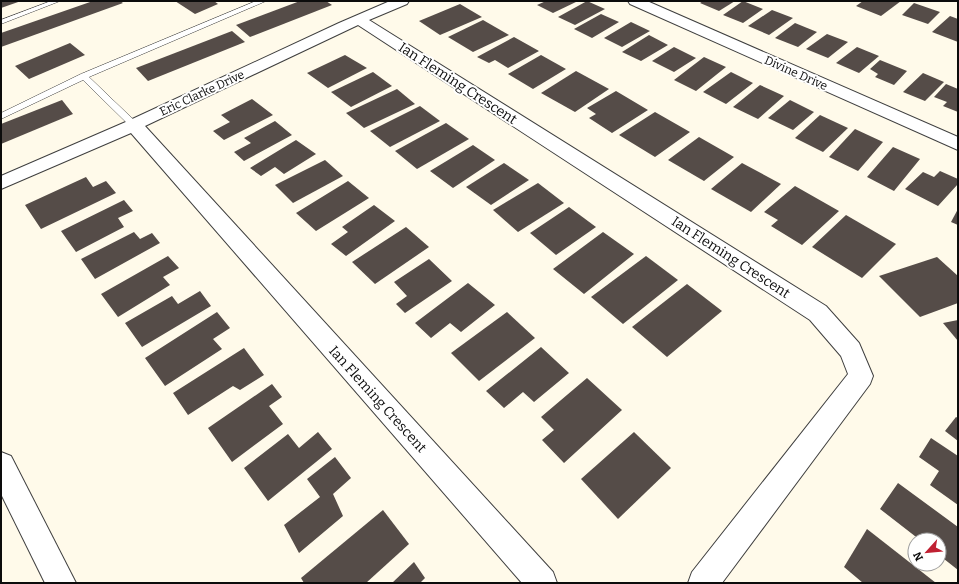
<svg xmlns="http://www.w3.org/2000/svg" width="959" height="584" font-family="Bitter,serif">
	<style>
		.building { fill: #554c48 }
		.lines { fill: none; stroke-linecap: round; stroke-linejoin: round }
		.service-casing { stroke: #3f3f3f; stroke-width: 1 }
		.minor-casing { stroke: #3f3f3f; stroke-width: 2 }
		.tertiary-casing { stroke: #3f3f3f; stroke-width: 2 }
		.service { fill: #fff; fill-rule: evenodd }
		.minor { fill: #fff; fill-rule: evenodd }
		.tertiary { fill: #fff; fill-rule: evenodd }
		.labels { text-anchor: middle; stroke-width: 4; stroke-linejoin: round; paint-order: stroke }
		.far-street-label { font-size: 12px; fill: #0c0c0c; stroke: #fff }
		.street-label { font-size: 14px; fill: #0c0c0c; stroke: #fff }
	</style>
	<rect width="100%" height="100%" fill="#fffaea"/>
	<g class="building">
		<polygon points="1,1 21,1 1,8"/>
		<polygon points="93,1 120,1 123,3 1,47 1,33"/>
		<polygon points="175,1 214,1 218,4 195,14"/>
		<polygon points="300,1 326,1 332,5 250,37 236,25"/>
		<polygon points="546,1 578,1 553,13 537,5"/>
		<polygon points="587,1 605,9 575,25 558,17"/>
		<polygon points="703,1 735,1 719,11 700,3"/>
		<polygon points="743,1 763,9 743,23 723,15"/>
		<polygon points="863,1 901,1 881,16 856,6"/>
		<polygon points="914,3 940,12 928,24 902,15"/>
		<polygon points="460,4 482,17 440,35 419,21"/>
		<polygon points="772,10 793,18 769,35 748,26"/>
		<polygon points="601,14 619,22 592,38 574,29"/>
		<polygon points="950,16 958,19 958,42 932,32"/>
		<polygon points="483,20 509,35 473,52 448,37"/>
		<polygon points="631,22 650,31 622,47 604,38"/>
		<polygon points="795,23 817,32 798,47 775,38"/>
		<polygon points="232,31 245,42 148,81 136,68"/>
		<polygon points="827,34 848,42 828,58 806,49"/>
		<polygon points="649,35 668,45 641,61 622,52"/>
		<polygon points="514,37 539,51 508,68 495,60 489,63 477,57"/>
		<polygon points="70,43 85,55 29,79 15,66"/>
		<polygon points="674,47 696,58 674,72 652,61"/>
		<polygon points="857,47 879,56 859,73 836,63"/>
		<polygon points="345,55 367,68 328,88 307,73"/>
		<polygon points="541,55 566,69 533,89 508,74"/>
		<polygon points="704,57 726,67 696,91 674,80"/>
		<polygon points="880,60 907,71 894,85 875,77 878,74 870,69"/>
		<polygon points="576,71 609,89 575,112 541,93"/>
		<polygon points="373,72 392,86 351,107 331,92"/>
		<polygon points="731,72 753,83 726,104 703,92"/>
		<polygon points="923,73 944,82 925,101 903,92"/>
		<polygon points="946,84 958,89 958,112 943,106 947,102 934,97"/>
		<polygon points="760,85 784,96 758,119 733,107"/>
		<polygon points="397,89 415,104 364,128 346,113"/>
		<polygon points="616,91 648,110 612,133 589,118 596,114 587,108"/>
		<polygon points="252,99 273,115 224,140 213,131 230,122 221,115"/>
		<polygon points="62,100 73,114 1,144 1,124"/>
		<polygon points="790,100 814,112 793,130 768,118"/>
		<polygon points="420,106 440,121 390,147 370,131"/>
		<polygon points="655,112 690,132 655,157 619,135"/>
		<polygon points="820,115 848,128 823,152 795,138"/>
		<polygon points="275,121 292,135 244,161 234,152 251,143 244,138"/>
		<polygon points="446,123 469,139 417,169 395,151"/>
		<polygon points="855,129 883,142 858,171 829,157"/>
		<polygon points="699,137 734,157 704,181 668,160"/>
		<polygon points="296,140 316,154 284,174 275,167 261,176 250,168"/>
		<polygon points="473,145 495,160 453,188 430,171"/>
		<polygon points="893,147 920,159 894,191 867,177"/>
		<polygon points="325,160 343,176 293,203 275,185"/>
		<polygon points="504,163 529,180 491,205 466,187"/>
		<polygon points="742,163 781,184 751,212 711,189"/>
		<polygon points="940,171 958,179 958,184 938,206 905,189 923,172 934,177"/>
		<polygon points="86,177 93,187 106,181 116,193 41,229 25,205"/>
		<polygon points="348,181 369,198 316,231 296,213"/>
		<polygon points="538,183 564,203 518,232 493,210"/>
		<polygon points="795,186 839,211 802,245 771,226 778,220 764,212"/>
		<polygon points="124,200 133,211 118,218 124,227 76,252 61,231"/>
		<polygon points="374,205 395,221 346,256 331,244 348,232 342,227"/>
		<polygon points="569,207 596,227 556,255 530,233"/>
		<polygon points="958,209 958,225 951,222"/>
		<polygon points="846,215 896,244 862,278 812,247"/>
		<polygon points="406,227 429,247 375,284 352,262"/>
		<polygon points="134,232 140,239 152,233 160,243 95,279 81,259"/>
		<polygon points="603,232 634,254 584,294 553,269"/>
		<polygon points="168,256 179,268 163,277 170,285 118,317 101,294"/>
		<polygon points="646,256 678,280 623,324 591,297"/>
		<polygon points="937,257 958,276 958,303 920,317 879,276"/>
		<polygon points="429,259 452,281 405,313 396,304 407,296 394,282"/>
		<polygon points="468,283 495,305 461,332 450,323 431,338 415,323"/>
		<polygon points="687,284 722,311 667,357 632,327"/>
		<polygon points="200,291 211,306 142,347 125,323 172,296 178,304"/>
		<polygon points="217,312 230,328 213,339 222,349 165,386 145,358"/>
		<polygon points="507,312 535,338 479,381 451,353"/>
		<polygon points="958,320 958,341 943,323"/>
		<polygon points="541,347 569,373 534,402 523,392 504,408 486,391"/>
		<polygon points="244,348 264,375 240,390 233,386 188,415 173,393"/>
		<polygon points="587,378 622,410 564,463 542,440 554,430 541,417"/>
		<polygon points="272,384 282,397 269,406 283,424 232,462 208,428"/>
		<polygon points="956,417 958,418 958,441 945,431"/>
		<polygon points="318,432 332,449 268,501 244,468 288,434 299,448"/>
		<polygon points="634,432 671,468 618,519 581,479"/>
		<polygon points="931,438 958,456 958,505 930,485 939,471 919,457"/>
		<polygon points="335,457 351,478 333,494 343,516 299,553 284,525 320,497 307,479"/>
		<polygon points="898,483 958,527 958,570 939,555 939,540 920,540 880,509"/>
		<polygon points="383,510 409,544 366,583 304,583 301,578"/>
		<polygon points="867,529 936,583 863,583 844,567"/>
		<polygon points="414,562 425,578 420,583 392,583"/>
	</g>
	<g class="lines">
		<g class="service-casing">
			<g id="service">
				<polygon points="51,1 60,1 1,24 1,20"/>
				<polygon points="256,1 266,1 89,77 137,123 138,125 137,127 131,127 83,80 1,119 1,113 81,74"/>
			</g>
		</g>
		<g class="minor-casing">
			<g id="minor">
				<polygon points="390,1 409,1 407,4 369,20 826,306 859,343 873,376 870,384 722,583 688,583 692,572 848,374 841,356 810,320 358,25 145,126 553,572 557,583 522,583 131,133 1,189 1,176 128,121 339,23"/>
				<polygon points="628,1 647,1 958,137 958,150 630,4"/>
			</g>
		</g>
		<g class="tertiary-casing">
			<polygon id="tertiary" points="1,452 11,456 76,583 45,583 1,494"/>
		</g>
		<use href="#service" class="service"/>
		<use href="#minor" class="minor"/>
		<use href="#tertiary" class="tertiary"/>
	</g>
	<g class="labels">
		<g class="far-street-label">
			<text transform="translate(796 73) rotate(24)" y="4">Divine Drive</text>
			<text transform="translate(202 93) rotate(-25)" y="4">Eric Clarke Drive</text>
		</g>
		<g class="street-label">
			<text transform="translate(458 83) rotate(33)" y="5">Ian Fleming Crescent</text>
			<text transform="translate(731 257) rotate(33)" y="5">Ian Fleming Crescent</text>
			<text transform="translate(378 399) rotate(48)" y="5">Ian Fleming Crescent</text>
		</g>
	</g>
	<rect width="959" height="584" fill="none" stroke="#0c0c0c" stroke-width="4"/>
	<g transform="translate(927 552) rotate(243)"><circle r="19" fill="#ffffff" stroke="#9e9e9e"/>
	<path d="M0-3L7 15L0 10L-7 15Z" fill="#c02032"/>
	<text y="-6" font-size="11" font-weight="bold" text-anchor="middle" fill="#0c0c0c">N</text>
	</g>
</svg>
